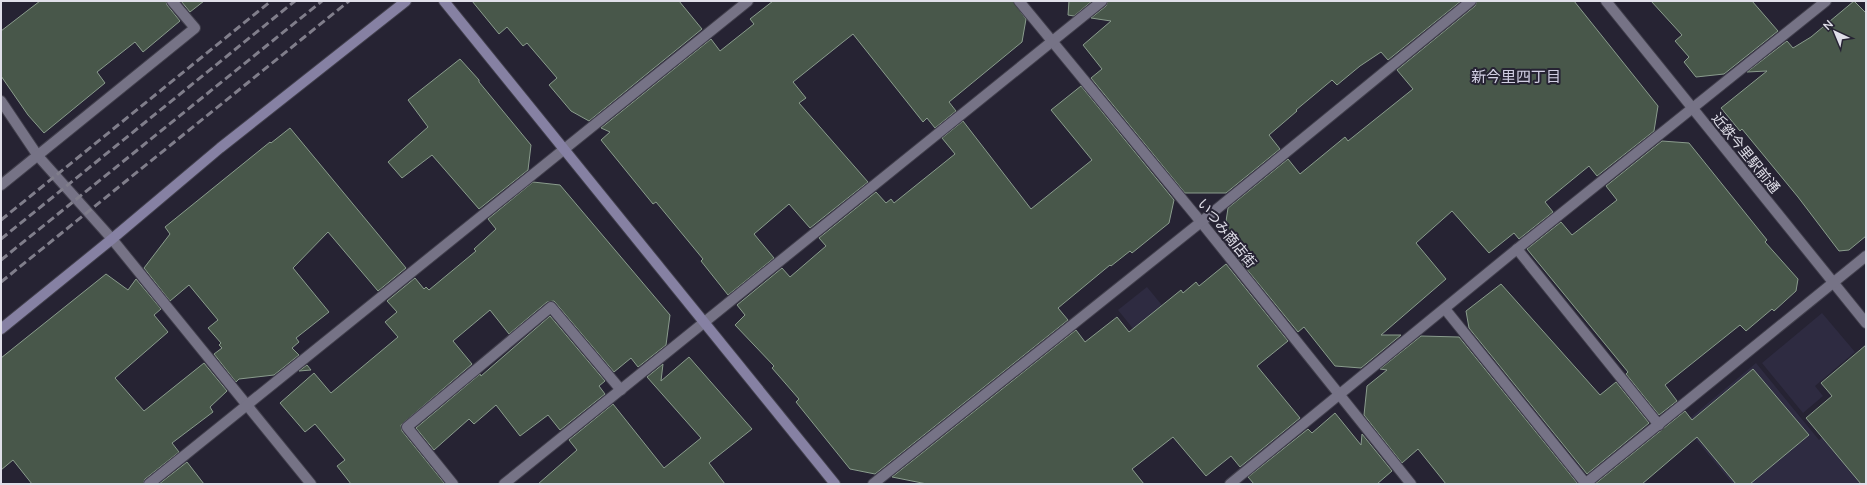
<svg xmlns="http://www.w3.org/2000/svg" width="1867" height="485" font-family="Lato,'Noto Sans JP',sans-serif">
	<style>
		.built { fill: #2e2b41 }
		.building { fill: #48574a; stroke: #8a9c8d }
		.lines { fill: none; stroke-linecap: round; stroke-linejoin: round }
		.street-casing { stroke: #413f4c; stroke-width: 12 }
		.secondary-casing { stroke: #413f4c; stroke-width: 12 }
		.street { stroke: #767386; stroke-width: 10 }
		.secondary { stroke: #8681a3; stroke-width: 10 }
		.rail { stroke: #807e8b; stroke-width: 3; stroke-dasharray: 8 4; stroke-linecap: butt }
		.labels { text-anchor: middle; stroke-width: 4; stroke-linejoin: round; paint-order: stroke }
		.street-label { font-size: 14px; fill: #e0dfe9; stroke: #262333 }
		.neighbourhood-label { font-size: 15px; fill: #d1cee3; stroke: #262333 }
	</style>
	<rect width="100%" height="100%" fill="#262333"/>
	<g class="built">
		<polygon points="1147,287 1206,359 1177,383 1118,310"/>
		<polygon points="1822,313 1855,352 1815,386 1823,396 1803,413 1762,363"/>
		<polygon points="1756,363 1819,440 1829,432 1866,484 1733,484 1683,424"/>
	</g>
	<g class="building">
		<polygon points="40,1 166,1 167,5 180,21 143,52 135,42 97,72 105,83 44,133 28,115 1,76 1,31"/>
		<polygon points="181,1 204,1 190,12"/>
		<polygon points="472,1 679,1 702,29 589,121 571,111 549,85 557,78 527,43 523,46 507,27 499,34"/>
		<polygon points="773,1 1013,1 1026,19 1022,42 949,102 956,111 935,128 927,118 923,122 853,34 793,82 806,98 799,103 868,182 810,228 789,204 754,234 774,258 728,295 701,261 703,259 656,202 653,204 601,140 610,132 601,128 711,39 720,51 754,24 750,19"/>
		<polygon points="1069,1 1092,1 1074,16 1068,15"/>
		<polygon points="1108,1 1461,1 1388,60 1381,52 1360,66 1337,85 1332,80 1296,110 1297,111 1269,135 1280,149 1226,193 1185,193 1091,78 1102,69 1083,45 1111,21 1091,18 1106,6"/>
		<polygon points="1477,1 1574,1 1658,106 1654,131 1597,176 1589,166 1545,202 1553,212 1519,239 1514,233 1489,253 1452,211 1416,243 1446,279 1381,335 1401,335 1361,368 1335,366 1304,327 1298,332 1236,256 1243,251 1225,228 1228,208 1288,159 1300,174 1345,137 1348,141 1413,89 1397,70 1475,6"/>
		<polygon points="1651,1 1752,1 1778,31 1724,74 1696,77 1684,62 1689,57 1675,41 1682,35"/>
		<polygon points="1854,1 1866,13 1866,236 1849,250 1839,251 1798,197 1742,129 1740,131 1721,108 1767,71 1747,72 1787,41 1793,48 1811,37"/>
		<polygon points="460,59 479,80 479,82 531,145 528,170 479,209 432,155 402,178 388,162 428,127 408,100"/>
		<polygon points="1081,86 1174,200 1169,223 1132,253 1130,251 1111,266 1110,265 1058,308 1068,320 875,474 850,469 796,402 799,399 772,368 774,366 735,325 745,315 737,305 782,268 790,277 826,246 819,238 876,192 886,203 891,199 894,203 955,154 942,138 963,121 1031,209 1092,160 1051,110"/>
		<polygon points="290,128 406,268 378,291 328,232 293,268 329,312 296,338 299,342 292,348 299,355 274,375 239,379 236,382 214,354 222,348 219,345 221,343 208,328 218,320 189,285 170,301 144,268 170,234 165,227 270,142 271,143"/>
		<polygon points="1662,141 1689,143 1767,240 1765,242 1798,279 1796,291 1774,311 1772,309 1746,331 1740,325 1665,385 1677,401 1659,415 1626,374 1628,372 1527,249 1561,222 1572,235 1617,200 1606,186"/>
		<polygon points="533,182 560,185 670,315 666,345 638,367 631,358 614,372 554,301 547,302 509,334 490,310 453,341 472,364 401,425 402,431 445,484 351,484 337,466 345,460 315,424 305,432 280,403 314,373 331,393 398,337 385,322 397,312 387,301 415,278 424,289 426,287 429,290 476,251 474,249 496,229 488,219"/>
		<polygon points="1226,264 1288,341 1257,366 1300,418 1240,467 1231,456 1206,476 1173,437 1132,469 1144,484 927,484 892,477 1076,330 1085,342 1117,317 1129,332 1181,290 1183,293 1196,282 1199,286"/>
		<polygon points="106,274 128,290 136,279 161,309 154,315 168,332 115,378 144,411 204,363 227,391 210,407 213,412 172,443 179,452 145,479 143,484 32,484 13,460 1,470 1,358"/>
		<polygon points="1501,284 1600,395 1616,382 1649,423 1587,474 1469,328 1466,311"/>
		<polygon points="550,316 605,381 599,386 605,394 560,430 548,415 520,436 496,405 474,424 469,419 434,450 416,428 480,374 481,376"/>
		<polygon points="1421,336 1459,337 1578,484 1446,484 1418,449 1402,463 1364,415 1367,386 1387,370 1380,369"/>
		<polygon points="1866,345 1866,484 1861,484 1806,418 1832,396 1821,383"/>
		<polygon points="689,357 752,429 709,463 725,484 538,484 577,450 569,440 613,404 664,468 701,438 647,377 663,364 661,381"/>
		<polygon points="307,365 311,370 299,371"/>
		<polygon points="1753,369 1809,435 1750,484 1736,484 1697,437 1642,484 1595,484 1685,411 1692,420"/>
		<polygon points="1335,413 1361,445 1362,434 1392,471 1377,484 1254,484 1248,477 1308,429 1312,433"/>
		<polygon points="187,462 204,484 159,484"/>
	</g>
	<g class="lines">
		<g class="street-casing">
			<g id="street">
				<polyline points="1019,1 1201,222 1411,484"/>
				<polyline points="1606,1 1866,323"/>
				<polyline points="1,101 38,156 112,239 311,484"/>
				<polyline points="1,185 195,28 172,1"/>
				<polyline points="1517,249 1659,425"/>
				<polyline points="1445,309 1586,484"/>
				<polyline points="149,484 748,1"/>
				<polyline points="453,484 407,427 551,307 621,390"/>
				<polyline points="504,484 1102,1"/>
				<polyline points="873,484 1201,222 1471,1"/>
				<polyline points="1230,484 1517,249 1826,1"/>
				<polyline points="1585,484 1866,256"/>
			</g>
		</g>
		<g class="secondary-casing">
			<g id="secondary">
				<polyline points="444,1 835,484"/>
				<polyline points="1,329 112,239 220,148 406,1"/>
			</g>
		</g>
		<use href="#street" class="street"/>
		<use href="#secondary" class="secondary"/>
		<g class="rail">
			<polyline points="1,220 271,1"/>
			<polyline points="1,239 295,1"/>
			<polyline points="1,260 322,1"/>
			<polyline points="1,282 349,1"/>
		</g>
	</g>
	<g class="labels">
		<g class="street-label">
			<text transform="translate(1746 153) rotate(51)" y="5">近鉄今里駅前通</text>
			<text transform="translate(1227 233) rotate(51)" y="5">いつみ商店街</text>
		</g>
		<g class="neighbourhood-label">
			<text x="1516" y="82">新今里四丁目</text>
		</g>
	</g>
	<rect width="1867" height="485" fill="none" stroke="#e0dfe9" stroke-width="4"/>
	<g transform="translate(1835 32) rotate(316)" stroke="#262333" stroke-width="3" paint-order="stroke">
	<path d="M0-3L7 15L0 10L-7 15Z" fill="#e0dfe9"/>
	<text y="-6" font-size="11" font-weight="bold" text-anchor="middle" fill="#e0dfe9">N</text>
	</g>
</svg>
